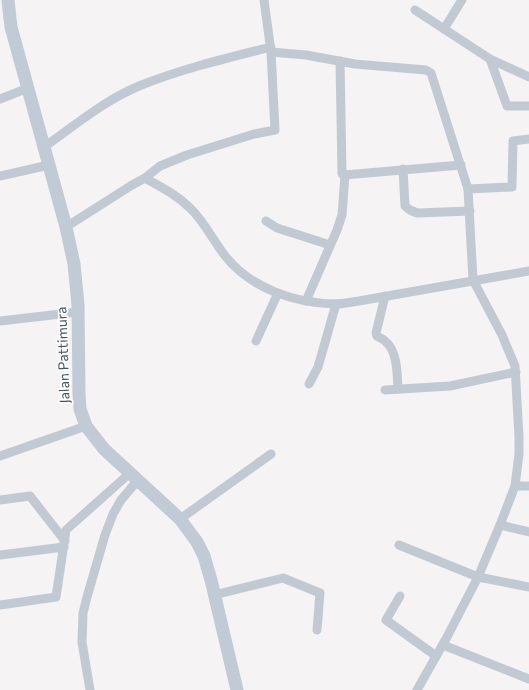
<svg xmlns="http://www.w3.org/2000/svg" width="529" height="690" font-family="Commissioner,sans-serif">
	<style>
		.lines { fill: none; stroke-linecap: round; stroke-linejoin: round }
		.street { stroke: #c1cad2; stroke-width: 9 }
		.secondary { stroke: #c1cbd6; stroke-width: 13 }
		.labels { text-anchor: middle; stroke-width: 3.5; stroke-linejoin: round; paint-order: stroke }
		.street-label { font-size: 14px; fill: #4a5661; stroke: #fff }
	</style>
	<rect width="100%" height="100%" fill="#f5f3f3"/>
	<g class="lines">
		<g class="street">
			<polyline points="415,10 490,59 507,106 529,106"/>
			<polyline points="444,29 462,0"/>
			<polyline points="271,52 306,55 355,64 426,70 431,73 468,189 473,280 502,335 515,366 519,437 519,454 515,486 500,525 478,577 447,637 417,690"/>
			<polyline points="490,59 529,77"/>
			<polyline points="340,61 342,174 344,175 461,165"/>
			<polyline points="0,99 28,88"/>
			<path d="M44 147C74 126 105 100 139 86 181 69 227 58 271 47"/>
			<polyline points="403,169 405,206 410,210 417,213 470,211"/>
			<polyline points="0,176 49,165"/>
			<polyline points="145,178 160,166 187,155 254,134 275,130 271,52 264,0"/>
			<polyline points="468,189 512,187 513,141 529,139"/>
			<polyline points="266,221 277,228 330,245"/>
			<path d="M66 227 132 185 145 178C161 187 177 195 190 208 205 222 213 241 226 257 252 289 295 303 335 304 343 304 351 302 359 301L529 271"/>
			<path d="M385 296 376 333 377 336C380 338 383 339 385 341 398 351 397 375 398 389"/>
			<polyline points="306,301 337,230 342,215 345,175"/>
			<polyline points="0,321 78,312"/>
			<polyline points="256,341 278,293"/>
			<polyline points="309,384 318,367 336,304"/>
			<polyline points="385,390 450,386 516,372"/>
			<polyline points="0,456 86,426"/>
			<polyline points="515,486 529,486"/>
			<polyline points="0,500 30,496 65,541"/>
			<polyline points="180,519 271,454"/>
			<polyline points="500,525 529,532"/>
			<polyline points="399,545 478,577 529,587"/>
			<polyline points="0,555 64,547"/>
			<polyline points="214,595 283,578 320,593 317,630"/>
			<polyline points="400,596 386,620 436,656"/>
			<polyline points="0,605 56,597 66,530 130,473"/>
			<polyline points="443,645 529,679"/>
			<polyline points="90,690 82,642 83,613 87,597 105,535 113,514 121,500 138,480"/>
		</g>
		<polyline class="secondary" points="8,0 11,27 66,227 74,264 78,305 79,393 80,409 86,426 104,449 180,519 197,542 204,556 211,580 237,690"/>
	</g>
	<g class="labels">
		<g class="street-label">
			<text transform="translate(63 355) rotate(-92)" y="5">Jalan Pattimura</text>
		</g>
	</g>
</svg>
